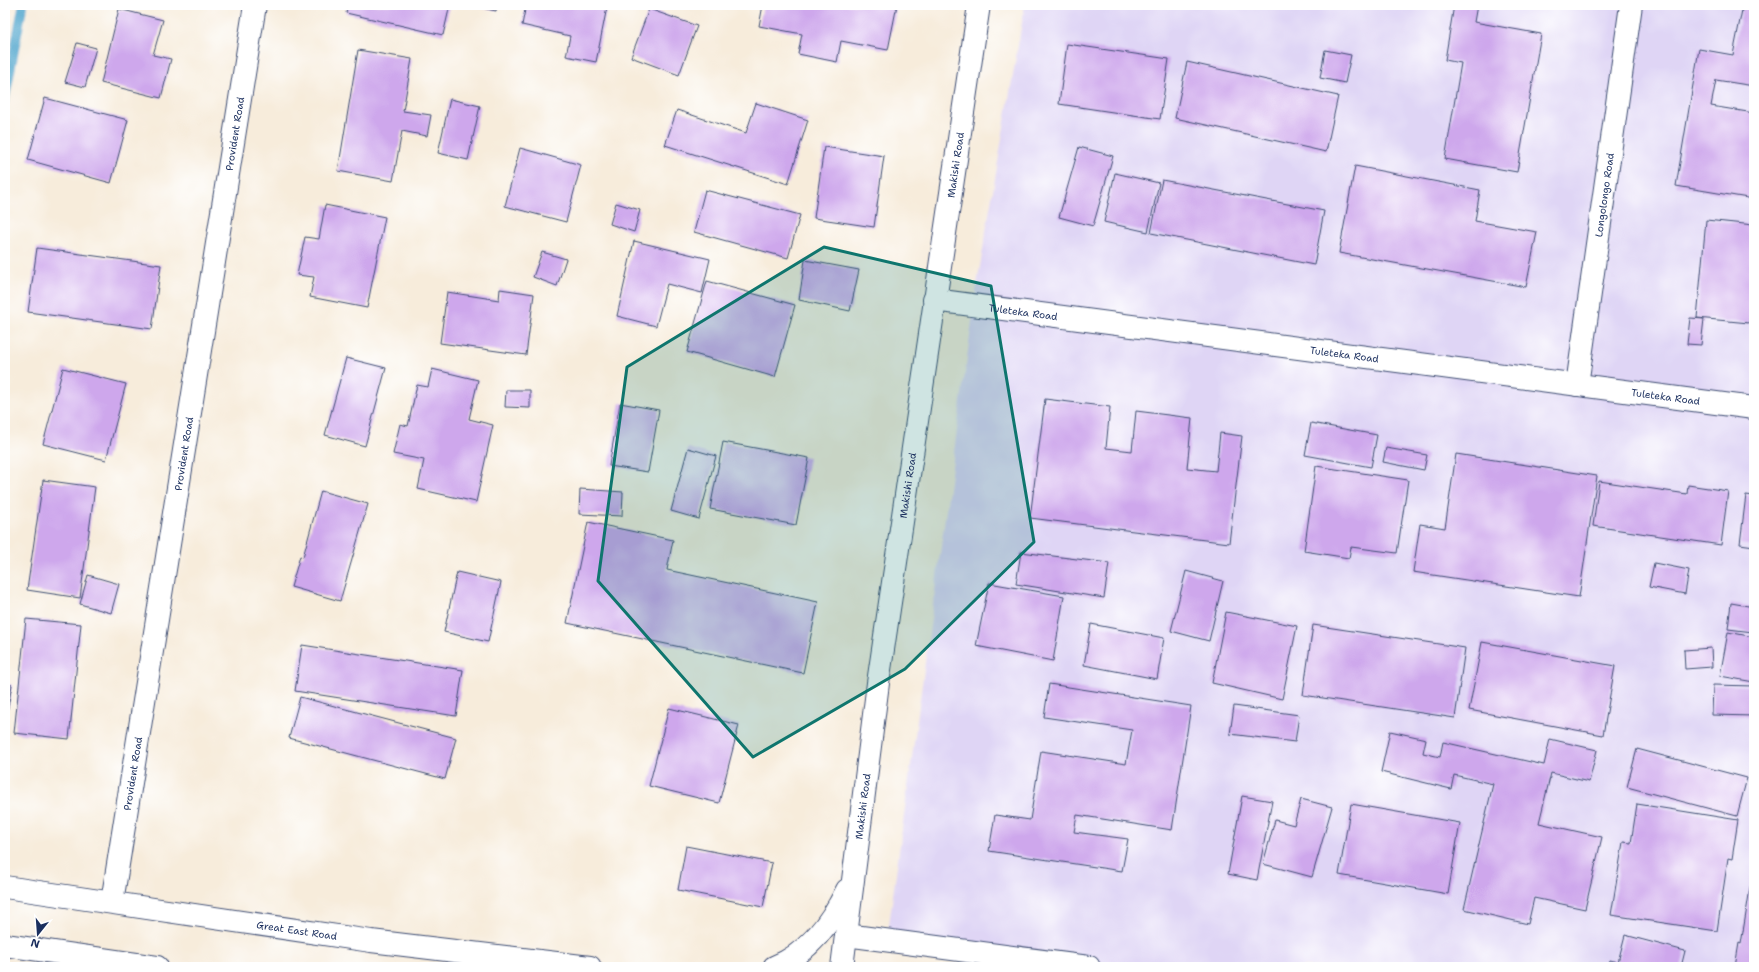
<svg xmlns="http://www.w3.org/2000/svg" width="1759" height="972" font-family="'Shantell Sans',sans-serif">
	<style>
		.built { fill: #dfd5f5 }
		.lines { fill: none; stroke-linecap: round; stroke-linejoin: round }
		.stream { stroke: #50a5cc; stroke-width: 9 }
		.building { fill: #cea7ec }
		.minor-casing { stroke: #3c4b71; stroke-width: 24 }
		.major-casing { stroke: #3c4b71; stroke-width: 24 }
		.minor { stroke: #fff; stroke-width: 22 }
		.major { stroke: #fff; stroke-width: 22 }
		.marked { fill: #0f766e; fill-opacity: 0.2; stroke: #0f766e; stroke-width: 3; stroke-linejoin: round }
		.labels { text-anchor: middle; stroke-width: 3.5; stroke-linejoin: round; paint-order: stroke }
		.street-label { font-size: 10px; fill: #1b2f5e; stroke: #fff }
	</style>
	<rect width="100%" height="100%" fill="#fff"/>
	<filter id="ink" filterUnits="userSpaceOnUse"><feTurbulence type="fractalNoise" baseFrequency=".025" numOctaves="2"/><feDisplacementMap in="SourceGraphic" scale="8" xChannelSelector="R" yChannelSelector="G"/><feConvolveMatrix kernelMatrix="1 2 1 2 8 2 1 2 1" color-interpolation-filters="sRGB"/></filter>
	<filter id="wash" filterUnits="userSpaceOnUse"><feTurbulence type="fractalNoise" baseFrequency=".012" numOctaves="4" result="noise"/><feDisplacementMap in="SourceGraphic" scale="16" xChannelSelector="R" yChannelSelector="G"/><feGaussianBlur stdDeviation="0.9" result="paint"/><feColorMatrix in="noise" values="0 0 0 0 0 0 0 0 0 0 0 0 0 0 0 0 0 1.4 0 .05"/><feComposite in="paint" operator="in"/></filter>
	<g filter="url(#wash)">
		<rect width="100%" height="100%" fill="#f7ecdb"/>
		<polygon class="built" points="1025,5 1754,5 1754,967 1117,967 887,939 978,278"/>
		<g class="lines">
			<polyline class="stream" points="5,100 23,5"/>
		</g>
		<g id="blocks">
			<g class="building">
				<polygon points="348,5 450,5 443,35 346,13"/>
				<polygon points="468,5 497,5 496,11"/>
				<polygon points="526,5 598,5 607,7 596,62 566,56 570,36 522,25"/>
				<polygon points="763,5 897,5 888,50 841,41 837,62 798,54 802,34 759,26"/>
				<polygon points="1454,5 1477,5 1474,22 1541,34 1517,172 1445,159 1461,63 1445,60"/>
				<polygon points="1743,5 1754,5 1754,86 1716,80 1711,106 1754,113 1754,199 1676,186 1699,49 1733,55"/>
				<polygon points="119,9 163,20 153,55 171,59 161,98 101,83"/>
				<polygon points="649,9 697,26 679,75 631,57"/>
				<polygon points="77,43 96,48 85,87 65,82"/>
				<polygon points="1067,44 1169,59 1160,119 1059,104"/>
				<polygon points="358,50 412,59 403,111 431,115 427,136 402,131 393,181 338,171"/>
				<polygon points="1325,50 1351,55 1345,83 1320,78"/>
				<polygon points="1187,62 1338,96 1326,152 1175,118"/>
				<polygon points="45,98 128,120 111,183 28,160"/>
				<polygon points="450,99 480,106 468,160 438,153"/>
				<polygon points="756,103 808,120 788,184 665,145 677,110 746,133"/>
				<polygon points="824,147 884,156 874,227 814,218"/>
				<polygon points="1079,147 1113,156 1093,226 1059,217"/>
				<polygon points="520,148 581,165 566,222 505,206"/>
				<polygon points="1355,166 1480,190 1475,221 1537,232 1526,287 1339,253"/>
				<polygon points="1115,173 1159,183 1148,232 1104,222"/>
				<polygon points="1162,180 1324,211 1314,265 1151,233"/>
				<polygon points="705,190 800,215 788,258 694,232"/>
				<polygon points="616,203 640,210 634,232 610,224"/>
				<polygon points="325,205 385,217 367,308 310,297 314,277 297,275 305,237 319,239"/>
				<polygon points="1706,220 1754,225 1754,277 1749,323 1697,318"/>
				<polygon points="634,241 710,259 702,293 667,284 656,326 617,316"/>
				<polygon points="37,248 161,265 152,329 28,312"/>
				<polygon points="542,252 566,259 557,286 533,277"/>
				<polygon points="805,260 859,270 850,311 799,300"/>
				<polygon points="707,281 795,305 775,377 687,352"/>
				<polygon points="500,289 534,294 526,355 440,343 447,292 499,300"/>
				<polygon points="1690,318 1704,319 1701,345 1687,344"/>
				<polygon points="346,358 386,368 365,446 325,435"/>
				<polygon points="63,368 126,384 106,460 43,444"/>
				<polygon points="432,369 478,380 469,419 493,425 476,502 418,489 424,460 393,454 400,424 408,426 417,385 428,387"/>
				<polygon points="506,390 530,390 530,408 505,407"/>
				<polygon points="1045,399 1110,407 1106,448 1132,451 1136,411 1192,418 1187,468 1216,471 1220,433 1242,436 1229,543 1030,518"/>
				<polygon points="620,403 659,410 648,472 609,466"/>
				<polygon points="1311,423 1377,435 1371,467 1305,455"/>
				<polygon points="723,442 809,458 796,525 710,509"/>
				<polygon points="688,448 716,456 699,519 671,511"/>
				<polygon points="1386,448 1427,455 1424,470 1383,462"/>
				<polygon points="1456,454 1597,476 1579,597 1413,572 1420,524 1445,528"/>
				<polygon points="1316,466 1408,480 1397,553 1351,547 1349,558 1304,551"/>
				<polygon points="43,480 95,487 80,598 27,590"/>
				<polygon points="1599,481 1687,494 1688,485 1728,491 1721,545 1593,526"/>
				<polygon points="580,489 623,492 622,516 579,514"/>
				<polygon points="321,491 368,504 340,601 291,587 300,556 303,557"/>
				<polygon points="1746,495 1754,496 1754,546 1740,544"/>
				<polygon points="588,522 673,540 667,570 818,602 803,673 567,623"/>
				<polygon points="1021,552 1109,563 1104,598 1016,584"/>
				<polygon points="1654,563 1689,570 1685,594 1649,587"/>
				<polygon points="1186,571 1223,581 1209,641 1171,631"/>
				<polygon points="457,572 501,582 488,642 444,632"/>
				<polygon points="88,575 119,584 111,613 80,604"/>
				<polygon points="989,583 1064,596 1053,661 976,646"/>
				<polygon points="1731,603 1754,607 1753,632 1728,629"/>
				<polygon points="1226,612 1297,626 1282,699 1212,683"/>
				<polygon points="26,619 81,624 69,739 14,733"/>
				<polygon points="1091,624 1164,638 1157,679 1084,665"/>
				<polygon points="1313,625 1465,648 1455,718 1303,695"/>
				<polygon points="1728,632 1754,637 1754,682 1720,676"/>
				<polygon points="1482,642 1615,666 1603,735 1469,710"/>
				<polygon points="302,645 463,670 456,716 295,691"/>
				<polygon points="1711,648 1712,667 1685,669 1684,650"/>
				<polygon points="5,683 12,685 6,718 5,718"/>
				<polygon points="1049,684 1191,706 1172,830 1077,815 1074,832 1128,839 1122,871 989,851 995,815 1030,820 1041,751 1126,764 1132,730 1044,717"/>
				<polygon points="1713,685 1754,686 1754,716 1712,715"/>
				<polygon points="300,697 456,738 445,779 289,738"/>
				<polygon points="1234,706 1299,715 1295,742 1230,734"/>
				<polygon points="669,708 739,725 719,803 649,786"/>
				<polygon points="1390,731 1426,739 1423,753 1440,757 1443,742 1544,765 1550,739 1597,750 1589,782 1551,773 1539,823 1602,837 1585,909 1534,898 1528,924 1464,909 1493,784 1454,775 1451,789 1381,772"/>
				<polygon points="1637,749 1747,778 1737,816 1627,787"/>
				<polygon points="1242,796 1272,801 1257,880 1228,874"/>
				<polygon points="1301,799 1332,807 1312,877 1263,864 1275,820 1294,825"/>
				<polygon points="1351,804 1460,823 1448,894 1339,875"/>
				<polygon points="1637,804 1738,820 1732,859 1728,858 1717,931 1611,915 1623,842 1631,843"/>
				<polygon points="686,846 772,863 763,907 678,890"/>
				<polygon points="1753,870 1754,967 1735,967 1739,943 1741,944"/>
				<polygon points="1625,935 1685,951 1681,967 1608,967 1610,960 1618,962"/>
			</g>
		</g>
	</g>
	<g filter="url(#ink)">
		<use href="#blocks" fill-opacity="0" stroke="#3c4b71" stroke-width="1"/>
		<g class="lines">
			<g class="minor-casing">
				<g id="minor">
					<path id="s1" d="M934 300 1754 408"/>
					<path id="s2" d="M1577 385 1631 5"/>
					<path id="s3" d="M112 902 255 5"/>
					<polyline points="846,935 1089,967"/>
				</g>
			</g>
			<g class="major-casing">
				<g id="major">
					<path id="s4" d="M5 887 371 941 590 967"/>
					<polyline points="5,945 157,967"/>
					<path d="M774 967C808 954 832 921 847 890"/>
					<path id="s5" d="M842 967 878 683 979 5"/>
				</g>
			</g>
			<use href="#minor" class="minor"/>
			<use href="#major" class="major"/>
		</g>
	</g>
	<path class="marked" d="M824 247 991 286 1034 542 905 669 753 757 598 581 627 367Z"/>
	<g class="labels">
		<g class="street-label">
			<text dy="4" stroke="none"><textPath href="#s3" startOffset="778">Provident Road</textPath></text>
			<text dy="4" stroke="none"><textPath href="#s5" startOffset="810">Makishi Road</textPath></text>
			<text dy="4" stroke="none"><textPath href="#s2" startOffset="192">Longolongo Road</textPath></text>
			<text dy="4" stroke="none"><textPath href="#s1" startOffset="90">Tuleteka Road</textPath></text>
			<text dy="4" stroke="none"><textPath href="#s1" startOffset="414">Tuleteka Road</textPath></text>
			<text dy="4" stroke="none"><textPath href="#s1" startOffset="738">Tuleteka Road</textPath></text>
			<text dy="4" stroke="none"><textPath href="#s3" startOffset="454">Provident Road</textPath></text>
			<text dy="4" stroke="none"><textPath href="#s5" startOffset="486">Makishi Road</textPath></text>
			<text dy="4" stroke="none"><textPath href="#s3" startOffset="130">Provident Road</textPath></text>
			<text dy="4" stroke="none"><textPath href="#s5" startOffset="162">Makishi Road</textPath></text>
			<text dy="4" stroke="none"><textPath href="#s4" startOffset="295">Great East Road</textPath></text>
		</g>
	</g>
	<rect width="1759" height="972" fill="none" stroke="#fff" stroke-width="20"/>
	<g transform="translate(38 934) rotate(197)" stroke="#ffffff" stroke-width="3" paint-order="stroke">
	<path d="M0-3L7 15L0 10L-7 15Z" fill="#1b2f5e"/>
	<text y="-6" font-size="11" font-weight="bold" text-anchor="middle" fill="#1b2f5e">N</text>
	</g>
</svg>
